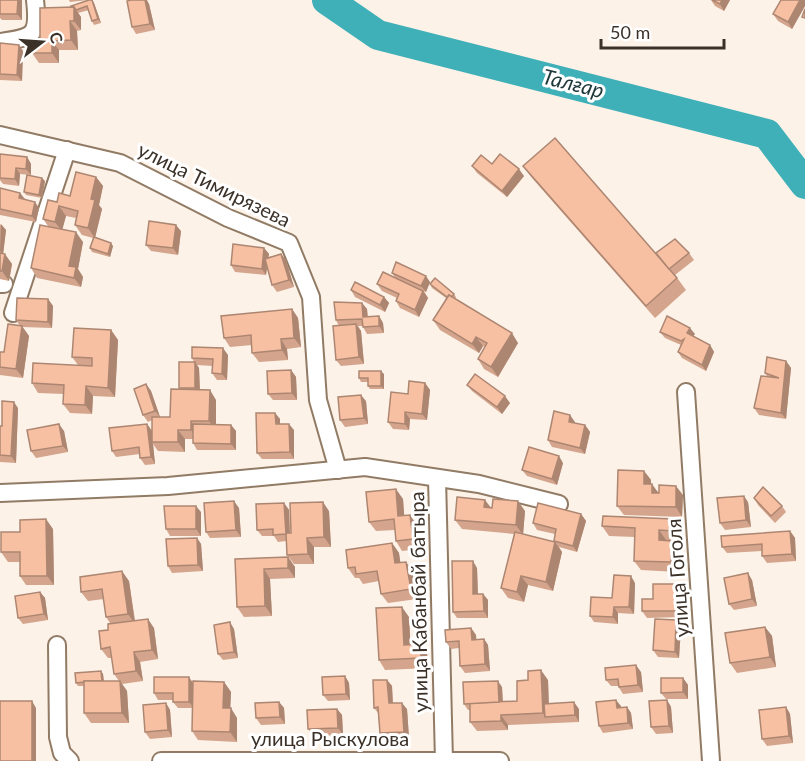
<svg xmlns="http://www.w3.org/2000/svg" width="805" height="761" font-family="Lato,sans-serif">
	<style>
		.lines { fill: none; stroke-linecap: round; stroke-linejoin: round }
		.river { stroke: #3fafb8; stroke-width: 30 }
		.minor-casing { stroke: #917b65; stroke-width: 20 }
		.minor { stroke: #fff; stroke-width: 16 }
		.wall { fill: #d4a58c }
		.shaded-wall { fill: #ad8672 }
		.building { fill: #f7c0a3; stroke: #ad8672; stroke-width: 1.5 }
		.labels { text-anchor: middle; stroke-width: 6; stroke-linejoin: round; paint-order: stroke }
		.street-label { font-size: 20px; fill: #3b3128; stroke: #fff }
		.water-label { font-size: 21px; font-style: italic; fill: #1e3739; stroke: #fff }
	</style>
	<rect width="100%" height="100%" fill="#fcf2e8"/>
	<g class="lines">
		<polyline class="river" points="327,0 378,35 767,134 805,184"/>
		<g class="minor-casing">
			<g id="minor">
				<path d="M0 42C34 37 39 36 35 0"/>
				<polyline points="0,135 120,163 228,218 289,243 311,297 318,400 338,470"/>
				<polyline points="0,284 4,284"/>
				<polyline points="13,313 67,150"/>
				<polyline points="686,392 711,761"/>
				<polyline points="437,478 444,761"/>
				<polyline points="0,493 168,486 365,467 479,484 559,504"/>
				<polyline points="57,645 58,737 62,753 70,761"/>
				<polyline points="161,761 500,761"/>
			</g>
		</g>
		<use href="#minor" class="minor"/>
	</g>
	<g class="wall">
		<polygon points="0,0 22,0 22,20 2,20 0,18"/>
		<polygon points="69,0 88,0 70,2"/>
		<polygon points="92,0 94,3 101,23 94,25 92,21 89,10 78,13 81,17 81,30 77,31 78,50 59,50 59,63 39,63 32,53 40,42 72,7"/>
		<polygon points="711,0 730,0 724,11 715,6"/>
		<polygon points="780,0 805,0 805,6 792,29 778,21 773,14 781,1"/>
		<polygon points="149,4 155,30 136,34 132,27"/>
		<polygon points="0,43 23,51 22,81 0,80"/>
		<polygon points="0,154 27,157 31,164 31,175 20,174 19,186 3,184 0,180"/>
		<polygon points="492,164 524,176 507,197 477,173 472,166"/>
		<polygon points="523,166 656,253 689,253 694,260 675,275 686,290 655,318 532,178"/>
		<polygon points="96,177 103,186 99,205 102,209 95,237 113,246 110,257 92,252 90,248 93,238 82,235 75,225 76,218 66,216 62,229 83,242 78,269 83,277 81,287 37,278 31,268 48,226 43,219 57,202 70,196"/>
		<polygon points="45,181 42,198 26,195 24,192"/>
		<polygon points="0,188 25,200 39,208 36,222 0,215"/>
		<polygon points="0,224 6,230 3,254 12,264 9,281 0,279"/>
		<polygon points="181,231 178,255 151,251 146,245"/>
		<polygon points="264,248 269,254 268,257 281,254 286,260 294,287 277,292 272,285 267,267 266,275 235,272 231,265"/>
		<polygon points="392,273 430,282 426,292 424,291 428,298 419,317 400,308 396,301 397,298 382,291 377,284 396,279"/>
		<polygon points="430,284 454,294 456,297 455,299 518,343 498,377 484,369 478,359 485,347 483,346 479,353 440,330 433,320 446,298 432,288"/>
		<polygon points="351,290 384,297 389,303 385,312 355,297"/>
		<polygon points="48,299 53,306 52,328 22,327 29,336 23,378 0,375 0,352 4,352 20,326 16,320"/>
		<polygon points="362,303 367,309 368,317 379,316 383,323 384,333 367,334 363,327 363,326 358,326 361,331 364,364 341,366 336,360 339,326 336,320"/>
		<polygon points="292,309 298,318 301,347 287,349 288,360 259,362 252,353 252,345 230,347 224,338"/>
		<polygon points="111,330 118,340 115,397 93,396 92,414 70,413 63,404 64,394 38,393 32,383 78,365 72,357"/>
		<polygon points="660,332 695,334 693,336 710,345 714,352 706,371 682,358 678,352 681,345 665,338"/>
		<polygon points="228,355 227,380 217,380 212,373 213,366 197,365 199,368 200,390 216,400 216,425 231,425 236,431 236,450 197,450 193,443 193,439 185,439 185,452 158,451 153,444 155,464 145,465 140,458 140,454 116,457 112,451 147,424 152,431 152,420 148,422 143,415 146,384 151,391 160,417 170,417 180,389 179,388 194,362 192,358"/>
		<polygon points="786,361 791,368 786,419 759,415 754,408 767,376 765,373"/>
		<polygon points="291,370 296,377 297,400 273,400 268,394"/>
		<polygon points="384,374 384,389 370,389 368,386 368,382 361,382 359,378"/>
		<polygon points="425,383 430,390 427,420 410,419 409,430 393,429 388,422 408,394"/>
		<polygon points="467,385 510,403 502,414 472,391"/>
		<polygon points="366,401 368,424 345,427 340,420"/>
		<polygon points="18,408 16,463 0,462 0,426 2,426"/>
		<polygon points="275,413 280,419 280,424 294,430 294,459 262,459 257,453"/>
		<polygon points="570,415 574,423 585,425 590,432 585,454 552,447 548,440"/>
		<polygon points="64,431 68,452 36,458 31,451"/>
		<polygon points="563,463 557,485 527,476 522,470"/>
		<polygon points="644,471 651,480 651,484 659,493 683,495 682,517 624,515 617,506"/>
		<polygon points="754,498 782,506 786,512 775,523 758,505"/>
		<polygon points="403,499 404,515 417,525 419,549 402,551 396,541 395,530 376,531 369,522"/>
		<polygon points="748,502 751,527 725,530 720,523"/>
		<polygon points="284,503 289,510 290,533 329,511 331,547 314,547 314,564 294,564 287,555 286,541 278,542 274,536 262,536 257,530"/>
		<polygon points="239,508 241,537 210,538 206,532"/>
		<polygon points="525,511 523,534 555,542 554,541 555,534 537,530 533,523 581,514 586,521 577,552 559,547 562,552 553,591 528,585 524,602 508,598 501,588 514,534 462,529 455,520"/>
		<polygon points="201,512 201,536 170,536 166,529"/>
		<polygon points="602,526 680,529 680,541 666,541 679,551 678,572 641,570 634,561 635,537 609,536"/>
		<polygon points="53,529 54,585 26,585 20,576 20,562 8,562 1,552 20,532"/>
		<polygon points="790,531 795,538 796,561 767,563 762,556 762,551 727,553 722,547"/>
		<polygon points="197,538 201,544 203,571 172,573 168,566"/>
		<polygon points="392,543 399,553 400,563 413,571 417,599 388,603 381,594 379,581 363,584 359,578 355,578 348,568"/>
		<polygon points="288,557 295,567 295,578 270,579 272,616 244,617 237,607 235,559"/>
		<polygon points="477,568 478,594 483,594 488,600 488,618 457,618 453,612"/>
		<polygon points="752,580 757,606 734,610 729,604"/>
		<polygon points="129,581 135,620 154,628 158,659 140,662 143,681 122,684 127,691 129,723 91,723 84,713 84,686 78,686 76,683 101,671 103,674 104,681 119,681 114,674 112,658 108,658 101,649 110,623 106,617 104,599 88,601 81,592"/>
		<polygon points="635,583 634,614 618,613 618,624 594,622 590,616 612,598"/>
		<polygon points="678,584 682,591 683,617 647,618 642,611 653,599"/>
		<polygon points="40,592 45,598 48,620 23,624 18,618"/>
		<polygon points="409,617 410,644 420,644 427,653 428,668 385,670 379,660"/>
		<polygon points="681,627 679,658 658,657 653,650"/>
		<polygon points="765,627 772,636 776,667 737,673 730,663"/>
		<polygon points="471,628 476,635 476,639 484,639 488,645 490,671 465,673 460,666 459,648 451,649 446,642"/>
		<polygon points="234,629 238,658 223,660 218,654"/>
		<polygon points="641,672 643,692 623,694 618,686 611,686 606,680"/>
		<polygon points="345,676 349,683 350,700 328,701 323,695"/>
		<polygon points="683,678 688,685 688,699 666,699 661,693"/>
		<polygon points="387,680 392,686 393,703 407,709 409,738 384,740 380,733 378,713 374,708"/>
		<polygon points="548,680 549,703 579,709 579,722 508,725 508,730 477,731 470,722 470,710 468,710 464,704 502,687 503,702 517,701"/>
		<polygon points="224,682 231,692 230,708 237,718 237,742 198,740 192,731 192,708 178,708 173,702 173,700 158,700 154,693 193,683"/>
		<polygon points="667,700 671,707 673,733 656,734 651,727"/>
		<polygon points="279,702 284,708 285,724 261,725 256,718"/>
		<polygon points="166,703 170,710 172,737 150,739 145,732"/>
		<polygon points="621,706 621,707 627,707 631,713 633,729 603,733 599,726"/>
		<polygon points="786,707 790,714 793,743 767,746 762,739"/>
		<polygon points="337,709 342,715 343,735 313,736 308,729"/>
	</g>
	<g class="shaded-wall">
		<polygon points="18,0 22,0 22,20 17,14"/>
		<polygon points="92,0 94,3 101,23 98,19"/>
		<polygon points="145,0 147,0 149,4 155,30 150,24"/>
		<polygon points="722,0 730,0 724,11 720,4"/>
		<polygon points="800,0 805,0 805,6 792,29 788,22"/>
		<polygon points="74,7 81,17 81,30 74,21"/>
		<polygon points="70,21 77,31 78,50 71,40"/>
		<polygon points="52,41 59,50 59,63 52,53"/>
		<polygon points="19,45 23,51 22,81 17,75"/>
		<polygon points="27,157 31,164 31,175 26,169"/>
		<polygon points="16,168 20,174 19,186 15,179"/>
		<polygon points="519,169 524,176 507,197 502,191"/>
		<polygon points="96,177 103,186 99,205 102,209 95,238 88,228 91,199"/>
		<polygon points="42,178 45,181 42,198 39,195"/>
		<polygon points="20,193 25,199 19,198"/>
		<polygon points="35,202 39,208 36,222 32,216"/>
		<polygon points="59,206 66,216 62,231 55,222"/>
		<polygon points="1,224 6,230 3,255 0,251"/>
		<polygon points="176,225 181,231 178,255 173,248"/>
		<polygon points="76,232 83,242 78,269 83,277 81,287 74,278 69,266"/>
		<polygon points="111,243 113,246 110,257 108,254"/>
		<polygon points="264,248 269,254 266,275 262,269"/>
		<polygon points="5,254 12,264 9,281 2,271"/>
		<polygon points="281,254 286,260 294,287 289,280"/>
		<polygon points="426,276 430,282 426,292 421,286"/>
		<polygon points="423,291 428,298 419,317 415,310"/>
		<polygon points="384,297 389,303 385,312 380,305"/>
		<polygon points="48,299 53,306 52,328 48,322"/>
		<polygon points="362,303 367,309 368,324 363,317"/>
		<polygon points="292,309 298,318 301,347 294,338"/>
		<polygon points="379,316 383,323 384,333 379,326"/>
		<polygon points="356,324 361,331 364,364 359,357"/>
		<polygon points="22,326 29,336 23,378 16,369"/>
		<polygon points="690,328 695,334 691,339 687,333"/>
		<polygon points="111,330 118,340 115,397 108,388"/>
		<polygon points="512,333 518,343 498,377 491,367"/>
		<polygon points="476,337 483,346 479,353 472,344"/>
		<polygon points="281,339 287,349 288,360 282,350"/>
		<polygon points="710,345 714,352 706,371 702,365"/>
		<polygon points="223,348 228,355 227,380 222,374"/>
		<polygon points="786,361 791,368 786,419 781,413"/>
		<polygon points="195,362 199,368 200,395 195,388"/>
		<polygon points="291,370 296,377 297,400 292,393"/>
		<polygon points="381,371 384,374 384,389 381,386"/>
		<polygon points="425,383 430,390 427,420 422,414"/>
		<polygon points="146,384 151,391 160,417 155,411"/>
		<polygon points="86,386 93,396 92,414 85,405"/>
		<polygon points="210,390 216,400 216,431 209,421"/>
		<polygon points="361,395 366,401 368,424 364,418"/>
		<polygon points="505,396 510,403 502,414 497,407"/>
		<polygon points="14,402 18,408 16,463 11,456"/>
		<polygon points="405,412 410,419 409,430 405,424"/>
		<polygon points="275,413 280,419 280,430 276,424"/>
		<polygon points="570,415 575,422 573,428 569,422"/>
		<polygon points="191,421 198,431 197,440 191,430"/>
		<polygon points="59,424 64,431 68,452 63,446"/>
		<polygon points="147,424 152,431 152,442 153,444 155,464 151,457"/>
		<polygon points="289,424 294,430 294,459 290,452"/>
		<polygon points="231,425 236,431 236,450 231,444"/>
		<polygon points="585,425 590,432 585,454 580,448"/>
		<polygon points="178,430 185,439 185,452 178,442"/>
		<polygon points="559,456 563,463 557,485 552,479"/>
		<polygon points="644,471 651,480 651,493 644,484"/>
		<polygon points="652,484 659,494 652,493"/>
		<polygon points="676,486 683,495 682,517 676,507"/>
		<polygon points="396,489 403,499 405,526 398,516"/>
		<polygon points="744,496 748,502 751,527 746,520"/>
		<polygon points="485,500 492,509 484,507"/>
		<polygon points="234,501 239,508 241,537 236,530"/>
		<polygon points="518,501 525,511 523,535 516,525"/>
		<polygon points="323,502 329,511 331,547 324,537"/>
		<polygon points="284,503 289,510 290,541 286,534"/>
		<polygon points="196,506 201,512 201,536 196,529"/>
		<polygon points="581,514 586,521 577,552 573,546"/>
		<polygon points="410,515 417,525 419,549 413,539"/>
		<polygon points="46,519 53,529 54,585 47,576"/>
		<polygon points="673,519 680,529 680,541 673,531"/>
		<polygon points="659,530 666,540 666,550 659,540"/>
		<polygon points="790,531 795,538 796,561 792,554"/>
		<polygon points="197,538 201,544 203,571 198,565"/>
		<polygon points="307,538 314,547 314,564 308,554"/>
		<polygon points="672,541 679,551 678,572 671,562"/>
		<polygon points="555,542 562,552 553,591 546,582"/>
		<polygon points="392,543 399,553 402,573 395,563"/>
		<polygon points="288,557 295,567 295,578 288,568"/>
		<polygon points="473,561 477,568 478,600 473,594"/>
		<polygon points="406,562 413,571 417,599 411,589"/>
		<polygon points="264,569 270,579 272,616 265,606"/>
		<polygon points="122,571 129,581 135,624 128,614"/>
		<polygon points="748,573 752,580 757,606 752,599"/>
		<polygon points="521,576 528,585 524,602 517,592"/>
		<polygon points="631,576 635,583 634,614 629,607"/>
		<polygon points="678,584 682,591 683,617 678,611"/>
		<polygon points="40,592 45,598 48,620 44,614"/>
		<polygon points="483,594 488,600 488,618 484,611"/>
		<polygon points="402,607 409,617 411,654 404,645"/>
		<polygon points="614,607 618,613 618,624 613,617"/>
		<polygon points="148,619 154,628 158,659 152,650"/>
		<polygon points="676,620 681,627 679,658 675,652"/>
		<polygon points="230,622 234,629 238,658 234,652"/>
		<polygon points="765,627 772,636 776,667 770,657"/>
		<polygon points="471,628 476,635 477,646 472,640"/>
		<polygon points="484,639 488,645 490,671 485,664"/>
		<polygon points="420,644 427,653 428,668 421,658"/>
		<polygon points="134,652 140,662 143,681 136,671"/>
		<polygon points="636,665 641,672 643,692 638,685"/>
		<polygon points="541,670 548,680 549,716 545,717 543,713"/>
		<polygon points="101,671 103,674 104,684 102,681"/>
		<polygon points="345,676 349,683 350,700 346,694"/>
		<polygon points="189,677 193,683 194,708 189,702"/>
		<polygon points="683,678 688,685 688,699 683,692"/>
		<polygon points="387,680 392,686 393,710 389,703"/>
		<polygon points="120,681 127,691 129,723 122,713"/>
		<polygon points="498,681 502,687 503,709 499,702"/>
		<polygon points="224,682 231,692 230,717 223,708"/>
		<polygon points="616,700 621,706 622,714 617,708"/>
		<polygon points="667,700 671,707 673,733 669,726"/>
		<polygon points="32,701 36,708 36,761 32,761"/>
		<polygon points="279,702 284,708 285,724 280,717"/>
		<polygon points="574,702 579,709 579,722 575,715"/>
		<polygon points="166,703 170,710 172,737 168,730"/>
		<polygon points="402,703 407,709 409,738 404,732"/>
		<polygon points="627,707 631,713 633,729 628,723"/>
		<polygon points="786,707 790,714 793,743 789,736"/>
		<polygon points="231,708 237,718 237,742 230,732"/>
		<polygon points="337,709 342,715 343,735 338,728"/>
		<polygon points="501,715 508,725 508,730 501,721"/>
	</g>
	<g class="building">
		<polygon points="0,0 18,0 17,14 0,14"/>
		<polygon points="89,0 92,0 98,19 92,21 87,6 76,10 74,7 72,7 71,6"/>
		<polygon points="131,0 145,0 150,24 132,27 127,1"/>
		<polygon points="712,0 722,0 720,4"/>
		<polygon points="781,0 800,0 788,22 773,14"/>
		<polygon points="74,7 74,21 70,21 71,40 52,41 52,53 32,53 32,42 40,42 40,8"/>
		<polygon points="805,9 805,18 802,17"/>
		<polygon points="0,43 19,45 17,75 0,74"/>
		<polygon points="555,138 677,278 646,306 523,166"/>
		<polygon points="0,154 27,157 26,169 16,168 15,179 0,178"/>
		<polygon points="500,154 519,169 502,191 472,166 481,155 492,164"/>
		<polygon points="76,172 96,177 91,199 95,200 88,228 75,225 78,211 59,206 55,222 43,219 48,200 57,202 59,193 70,196"/>
		<polygon points="27,175 42,178 39,195 24,192"/>
		<polygon points="0,188 20,193 19,198 35,202 32,216 0,209"/>
		<polygon points="149,221 176,225 173,248 146,245"/>
		<polygon points="40,225 76,232 69,266 76,267 74,278 31,268"/>
		<polygon points="94,237 111,243 108,254 90,248"/>
		<polygon points="675,239 689,253 669,269 656,253"/>
		<polygon points="233,244 264,248 262,269 231,265"/>
		<polygon points="0,253 5,254 2,271 0,271"/>
		<polygon points="281,254 289,280 272,285 265,259"/>
		<polygon points="396,262 426,276 421,286 392,273"/>
		<polygon points="383,272 423,291 415,310 396,301 399,294 377,284"/>
		<polygon points="435,278 454,294 452,297 449,295 447,297 430,284"/>
		<polygon points="355,282 384,297 380,305 351,290"/>
		<polygon points="449,295 512,333 491,367 478,359 487,343 476,337 472,344 433,320"/>
		<polygon points="17,298 48,299 48,322 16,320"/>
		<polygon points="334,302 362,303 363,317 379,316 379,326 363,327 362,319 336,320"/>
		<polygon points="292,309 294,338 281,339 282,350 252,353 251,335 224,338 221,316"/>
		<polygon points="667,316 690,328 687,333 710,345 702,365 678,352 684,339 681,341 660,332"/>
		<polygon points="8,324 22,326 16,369 0,367 0,352 4,352"/>
		<polygon points="356,324 359,357 336,360 333,326"/>
		<polygon points="74,328 111,330 108,388 86,386 85,405 63,404 64,385 32,383 33,363 92,366 92,358 72,357"/>
		<polygon points="192,347 223,348 222,374 212,373 213,359 192,358"/>
		<polygon points="767,357 786,361 781,413 754,408 761,376 779,378 765,373"/>
		<rect x="179" y="362" width="16" height="26"/>
		<polygon points="291,370 292,393 268,394 267,371"/>
		<polygon points="359,371 381,371 381,386 368,386 368,378 359,378"/>
		<polygon points="475,374 505,396 497,407 467,385"/>
		<polygon points="409,381 425,383 422,414 405,412 405,424 388,422 391,392 408,394"/>
		<polygon points="146,384 155,411 143,415 134,389"/>
		<polygon points="171,389 210,390 209,421 191,421 191,430 178,430 178,442 152,442 152,417 170,417"/>
		<polygon points="361,395 364,418 340,420 338,397"/>
		<polygon points="2,401 14,402 11,456 0,455 0,426 2,426"/>
		<polygon points="554,411 570,415 569,422 585,425 580,448 548,440"/>
		<polygon points="256,413 275,413 276,424 289,424 290,452 257,453"/>
		<polygon points="59,424 63,446 31,451 27,430"/>
		<polygon points="147,424 151,457 140,458 139,447 112,451 109,428"/>
		<polygon points="193,424 231,425 231,444 193,443"/>
		<polygon points="529,447 559,456 552,479 522,470"/>
		<polygon points="618,470 644,471 644,484 652,484 652,493 659,493 659,485 676,486 676,507 617,506"/>
		<polygon points="763,487 782,506 771,516 754,498"/>
		<polygon points="396,489 398,516 410,515 413,539 396,541 394,519 369,522 366,492"/>
		<polygon points="744,496 746,520 720,523 717,498"/>
		<polygon points="457,497 485,500 484,507 492,508 493,499 518,501 516,525 455,520"/>
		<polygon points="234,501 236,530 206,532 204,503"/>
		<polygon points="323,502 324,537 307,538 308,554 287,555 286,533 291,533 290,503"/>
		<polygon points="284,503 286,534 273,535 273,529 257,530 256,504"/>
		<polygon points="538,503 581,514 573,546 554,541 556,529 533,523"/>
		<polygon points="164,506 196,506 196,529 166,529"/>
		<polygon points="603,516 673,519 673,531 659,530 659,540 672,541 671,562 634,561 635,528 602,526"/>
		<polygon points="46,519 47,576 20,576 20,552 1,552 1,532 20,532 20,520"/>
		<polygon points="790,531 792,554 762,556 762,544 722,547 721,536"/>
		<polygon points="515,532 555,542 546,582 521,576 517,592 501,588"/>
		<polygon points="197,538 198,565 168,566 166,539"/>
		<polygon points="392,543 395,563 406,562 411,589 381,594 377,571 356,574 355,567 348,568 346,550"/>
		<polygon points="288,557 288,568 264,569 265,606 237,607 235,559"/>
		<polygon points="452,561 473,561 473,594 483,594 484,611 453,612"/>
		<polygon points="122,571 128,614 106,617 102,589 81,592 80,577"/>
		<polygon points="748,573 752,599 729,604 724,578"/>
		<polygon points="614,575 631,576 629,607 614,607 613,617 590,616 591,597 612,598"/>
		<polygon points="653,584 678,584 678,611 642,611 642,599 653,599"/>
		<polygon points="40,592 44,614 18,618 15,596"/>
		<polygon points="402,607 404,645 420,644 421,658 379,660 376,608"/>
		<polygon points="148,619 152,650 134,652 136,671 114,674 110,647 101,649 99,631 108,630 108,624"/>
		<polygon points="655,619 676,620 675,652 653,650"/>
		<polygon points="230,622 234,652 218,654 214,625"/>
		<polygon points="765,627 770,657 730,663 725,633"/>
		<polygon points="471,628 472,640 484,639 485,664 460,666 459,641 446,642 445,630"/>
		<polygon points="636,665 638,685 619,687 618,679 606,680 605,668"/>
		<polygon points="541,670 543,713 501,715 501,721 470,722 470,703 517,701 517,681 528,680 528,671"/>
		<polygon points="101,671 102,681 84,681 84,682 76,683 75,673"/>
		<polygon points="345,676 346,694 323,695 322,677"/>
		<polygon points="154,677 189,677 189,702 173,702 173,693 154,693"/>
		<polygon points="661,678 683,678 683,692 661,693"/>
		<polygon points="373,680 387,680 389,703 402,703 404,732 380,733 378,707 374,708"/>
		<polygon points="84,681 120,681 122,713 84,713"/>
		<polygon points="193,681 224,682 223,708 231,708 230,732 192,731"/>
		<polygon points="498,681 499,702 464,704 463,682"/>
		<polygon points="616,700 617,708 627,707 628,723 599,726 596,702"/>
		<polygon points="667,700 669,726 651,727 649,701"/>
		<rect x="0" y="701" width="32" height="60"/>
		<polygon points="279,702 280,717 256,718 255,703"/>
		<polygon points="574,702 575,715 545,717 544,704"/>
		<polygon points="166,703 168,730 145,732 143,705"/>
		<polygon points="786,707 789,736 762,739 759,710"/>
		<polygon points="337,709 338,728 308,729 307,710"/>
	</g>
	<g class="labels">
		<g class="street-label">
			<text transform="translate(214 185) rotate(26)" y="7">улица Тимирязева</text>
			<text transform="translate(678 578) rotate(-94)" y="7">улица Гоголя</text>
			<text transform="translate(419 602) rotate(-91)" y="7">улица Кабанбай батыра</text>
			<text x="330" y="746">улица Рыскулова</text>
		</g>
		<g class="water-label">
			<text transform="translate(573 84) rotate(14)" y="7">Талғар</text>
		</g>
	</g>
	<g transform="translate(42 42) rotate(73)" stroke="#ffffff" stroke-width="4.5" paint-order="stroke">
	<path d="M0-4.5L10 22L0 15L-10 22Z" fill="#3b3128"/>
	<text y="-9" font-size="16" font-weight="bold" text-anchor="middle" fill="#3b3128">С</text>
	</g>
	<path d="M601 39v9h123v-9" fill="none" stroke="#3b3128" stroke-width="3"/>
	<text x="610" y="39" font-size="18" fill="#3b3128" stroke="#ffffff" stroke-width="4.5" paint-order="stroke">50 m</text>
</svg>
